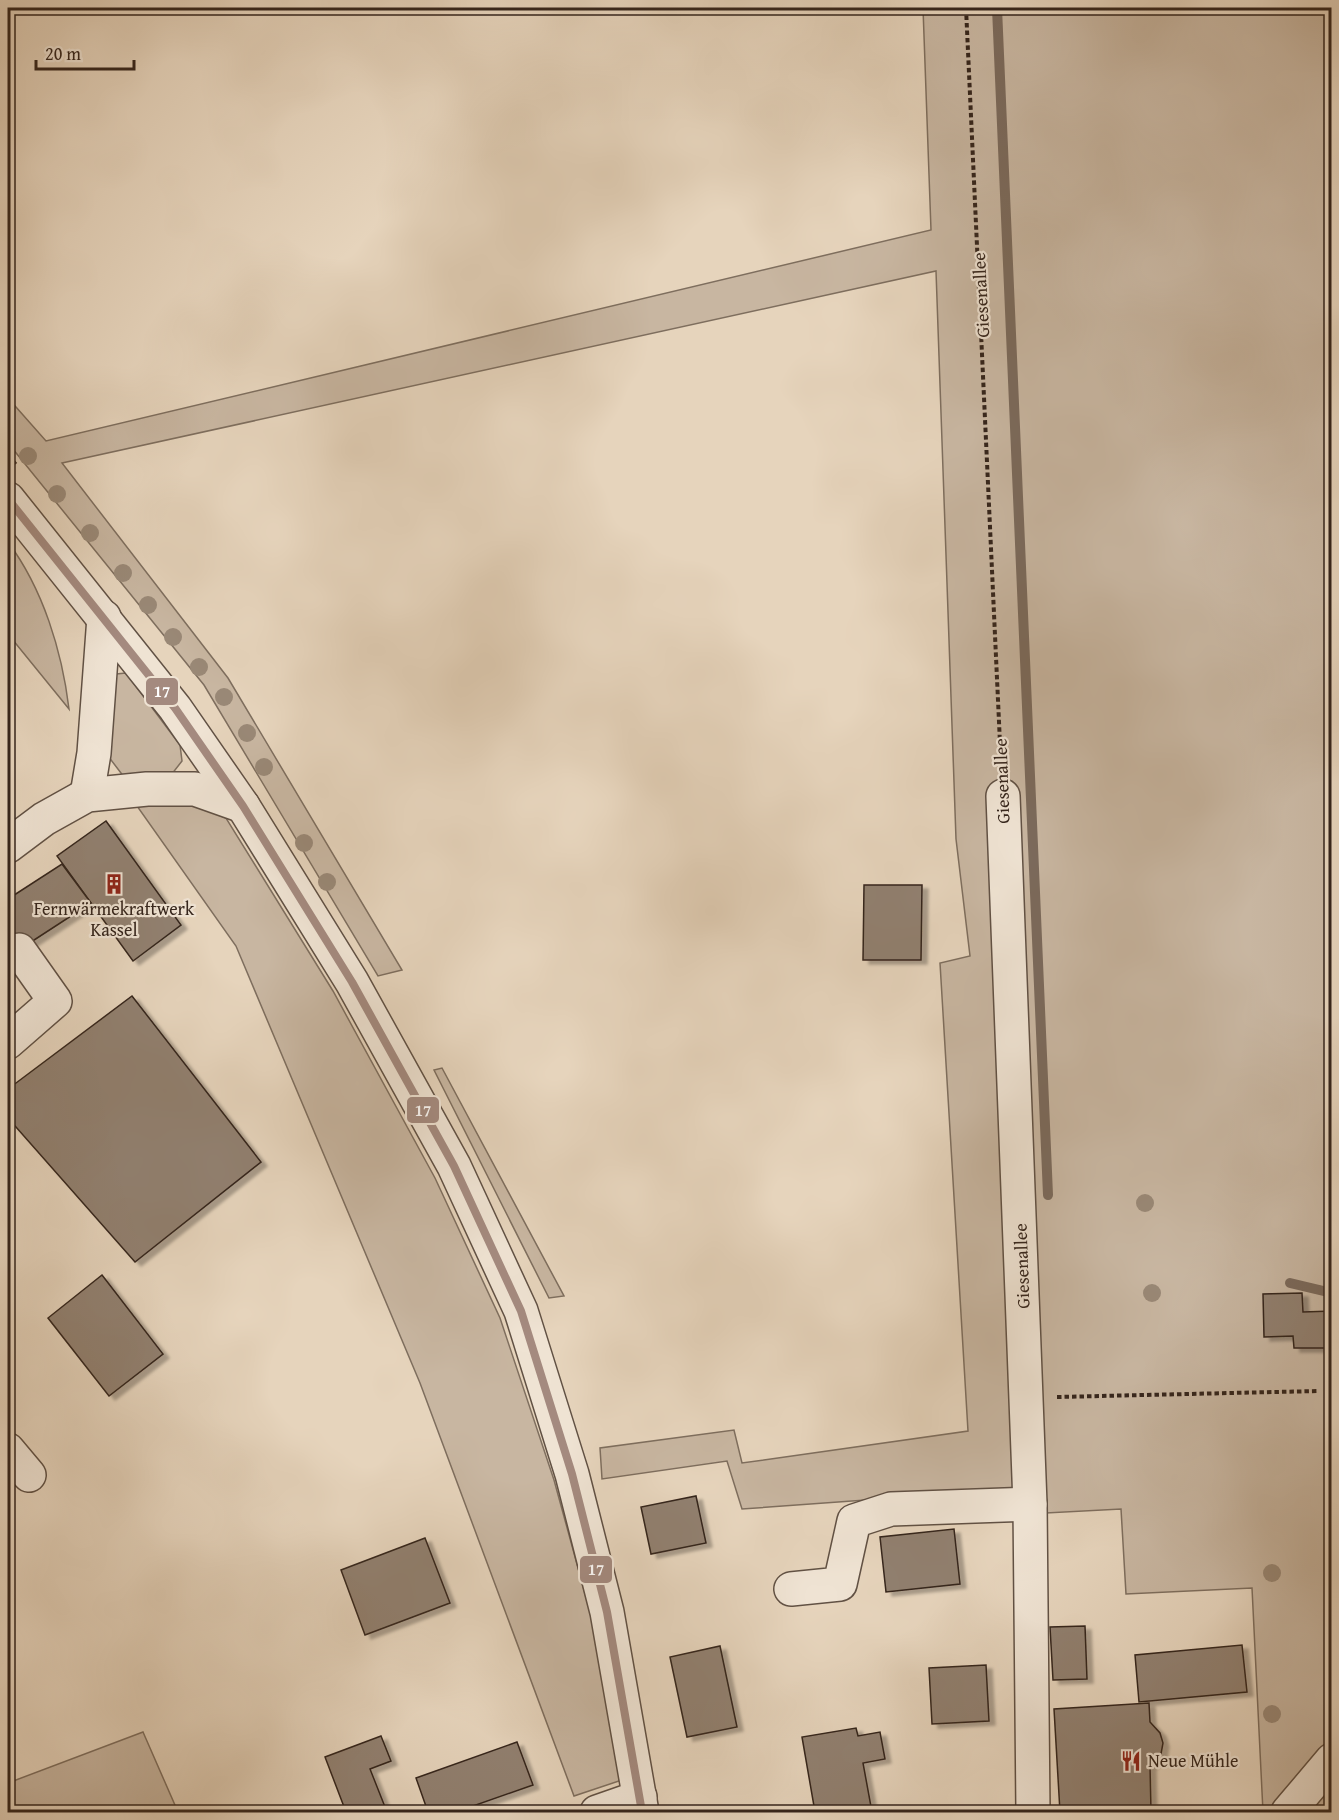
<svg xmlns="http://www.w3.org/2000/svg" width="1339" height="1820" font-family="'Gentium Book Plus',serif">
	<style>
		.green { fill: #c8b6a1; stroke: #7e6e5e; stroke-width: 1.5 }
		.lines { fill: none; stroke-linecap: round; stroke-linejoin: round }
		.stream { stroke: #7b6a5c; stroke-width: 10 }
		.building { fill: #91806f; stroke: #35251c; stroke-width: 1.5; filter: url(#shadow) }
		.minor-casing { stroke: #615144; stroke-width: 36 }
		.path { stroke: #35251c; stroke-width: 4; stroke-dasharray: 4.5 3; stroke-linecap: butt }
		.minor { stroke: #efe3d3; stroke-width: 33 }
		.bus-1-casing { stroke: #efe3d3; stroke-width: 12 }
		.bus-1 { stroke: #a48a7f; stroke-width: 8 }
		.tree { fill: #998876 }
		.labels { text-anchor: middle; stroke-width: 4.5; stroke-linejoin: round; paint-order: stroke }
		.street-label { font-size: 18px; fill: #35251c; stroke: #efe3d3 }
		.poi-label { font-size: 18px; fill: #35251c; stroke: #efe3d3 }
		.line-badge { stroke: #efe3d3; stroke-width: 2 }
		.badge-label { font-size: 16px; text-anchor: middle; font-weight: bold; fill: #fff }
	</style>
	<defs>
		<filter id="shadow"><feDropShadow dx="6" dy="4" stdDeviation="1.5" flood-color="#0004"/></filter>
	</defs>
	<rect width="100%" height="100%" fill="#e6d4bc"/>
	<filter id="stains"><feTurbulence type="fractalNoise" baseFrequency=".00333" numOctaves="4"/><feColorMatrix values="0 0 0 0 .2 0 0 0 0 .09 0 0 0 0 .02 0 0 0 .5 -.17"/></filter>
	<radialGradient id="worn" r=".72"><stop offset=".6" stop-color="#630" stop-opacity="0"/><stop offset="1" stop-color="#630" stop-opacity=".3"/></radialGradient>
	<g class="green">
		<polygon points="923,8 1331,8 1331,1812 1263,1812 1252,1588 1126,1594 1121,1509 1046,1513 1046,1487 742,1509 727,1461 602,1479 600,1448 734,1430 742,1463 968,1431 940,963 970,956 956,839 936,271 62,463 228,678 402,970 378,976 204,685 8,443 8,398 46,441 931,230"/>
		<path d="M8 542C43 589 62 651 69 709L8 634Z"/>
		<polygon points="126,673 180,745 182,761 168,779 124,777 105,752 116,674"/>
		<polygon points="195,805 226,818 333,991 435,1178 500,1318 554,1480 592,1619 619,1769 619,1781 574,1796 420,1383 236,946 137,806"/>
		<polygon points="442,1068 564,1296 549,1298 434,1070"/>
		<polygon points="143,1732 178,1812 8,1812 8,1783"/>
	</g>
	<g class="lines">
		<g class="stream">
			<polyline points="997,8 1048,1195"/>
			<polyline points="1290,1283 1332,1293"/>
		</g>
	</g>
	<g class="building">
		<polygon points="106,821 181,925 133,961 57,856"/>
		<polygon points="62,864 91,903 8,957 8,899"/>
		<polygon points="864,885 922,885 921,960 863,960"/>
		<polygon points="132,996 261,1162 135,1262 8,1118 8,1089"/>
		<polygon points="102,1275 163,1354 109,1396 48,1318"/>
		<polygon points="1302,1293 1303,1312 1332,1311 1332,1348 1294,1348 1293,1336 1264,1337 1263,1294"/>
		<polygon points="696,1496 706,1543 651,1554 641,1507"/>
		<polygon points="954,1529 960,1584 886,1592 880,1537"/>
		<polygon points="425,1538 450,1603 365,1635 341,1570"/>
		<polygon points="1085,1626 1087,1679 1053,1680 1050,1627"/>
		<polygon points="1242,1645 1247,1692 1139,1702 1135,1655"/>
		<polygon points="720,1646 737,1727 687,1737 670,1657"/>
		<polygon points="986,1665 989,1721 932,1724 929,1668"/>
		<polygon points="1149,1703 1150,1722 1160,1733 1163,1743 1161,1754 1150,1766 1151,1811 1060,1812 1054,1709"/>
		<polygon points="856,1728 858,1736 880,1732 885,1759 863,1763 872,1812 815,1812 802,1737"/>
		<polygon points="381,1736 391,1761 370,1769 387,1812 346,1812 325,1757"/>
		<polygon points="517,1742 533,1785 456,1812 428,1812 416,1778"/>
	</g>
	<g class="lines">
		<g class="minor-casing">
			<g id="minor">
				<polyline points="8,499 175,708 243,806 352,982 454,1166 521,1311 572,1474 607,1612 642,1812"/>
				<polyline points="87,795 94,753 104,617"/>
				<polyline points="1003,796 1030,1504 1033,1812"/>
				<polyline points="8,846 44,819 87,795 147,789 195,789 243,806"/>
				<polyline points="8,1042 55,1001 19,950"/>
				<polyline points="8,1450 29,1475"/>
				<polyline points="791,1589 840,1584 854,1521 891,1509 1030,1504"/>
				<polyline points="597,1812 640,1797"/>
				<polyline points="1288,1812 1332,1760"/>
			</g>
		</g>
		<g class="path">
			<polyline points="966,8 1001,765"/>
			<polyline points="1329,8 1332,27"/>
			<polyline points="8,455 17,466"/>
			<polyline points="1057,1397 1318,1391"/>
		</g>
		<use href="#minor" class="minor"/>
		<g class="bus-1-casing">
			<polyline id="bus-1" points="8,499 175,708 243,806 352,982 454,1166 521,1311 572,1474 607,1612 642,1812"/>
		</g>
		<use href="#bus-1" class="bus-1"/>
	</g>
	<g class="tree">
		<circle cx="28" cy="456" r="9"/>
		<circle cx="57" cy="494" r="9"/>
		<circle cx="90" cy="533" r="9"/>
		<circle cx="123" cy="573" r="9"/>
		<circle cx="148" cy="605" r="9"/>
		<circle cx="173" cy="637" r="9"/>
		<circle cx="199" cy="667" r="9"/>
		<circle cx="224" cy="697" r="9"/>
		<circle cx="247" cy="733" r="9"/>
		<circle cx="264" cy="767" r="9"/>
		<circle cx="304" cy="843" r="9"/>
		<circle cx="327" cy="882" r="9"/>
		<circle cx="1145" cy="1203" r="9"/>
		<circle cx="1152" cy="1293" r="9"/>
		<circle cx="1272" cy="1573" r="9"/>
		<circle cx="1272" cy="1714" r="9"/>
	</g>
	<defs>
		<g id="building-bare" transform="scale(1.62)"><path d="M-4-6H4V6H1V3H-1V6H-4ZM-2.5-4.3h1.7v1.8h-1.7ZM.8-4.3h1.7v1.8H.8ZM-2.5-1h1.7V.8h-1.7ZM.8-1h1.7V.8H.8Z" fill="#8f2418" stroke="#efe3d3" stroke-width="2.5" paint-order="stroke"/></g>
		<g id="restaurant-bare" transform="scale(1.62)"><path d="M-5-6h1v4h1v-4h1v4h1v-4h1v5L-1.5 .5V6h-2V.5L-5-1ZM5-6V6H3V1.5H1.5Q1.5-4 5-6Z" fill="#8f2418" stroke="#efe3d3" stroke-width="2.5" paint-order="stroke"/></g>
	</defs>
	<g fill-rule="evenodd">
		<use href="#building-bare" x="114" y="884"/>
		<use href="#restaurant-bare" x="1131" y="1761"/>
	</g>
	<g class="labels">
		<g class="street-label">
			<text transform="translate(981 295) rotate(-93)" y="6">Giesenallee</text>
			<text transform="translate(1002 781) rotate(-92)" y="6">Giesenallee</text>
			<text transform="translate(1022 1266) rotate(-92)" y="6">Giesenallee</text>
		</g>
		<g class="poi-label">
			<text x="114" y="915">Fernwärmekraftwerk<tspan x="114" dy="21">Kassel</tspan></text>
			<text x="1148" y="1767" text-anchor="start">Neue Mühle</text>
		</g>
	</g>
	<g class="line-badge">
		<rect x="145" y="677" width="34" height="29" rx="6" fill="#a48a7f"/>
		<rect x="406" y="1096" width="34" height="28" rx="6" fill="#a48a7f"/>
		<rect x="579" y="1555" width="34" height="29" rx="6" fill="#a48a7f"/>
	</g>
	<g class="badge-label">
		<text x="162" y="697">17</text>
		<text x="423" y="1116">17</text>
		<text x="596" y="1575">17</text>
	</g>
	<rect width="1339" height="1820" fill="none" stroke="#e6d4bc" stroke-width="30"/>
	<rect x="9" y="9" width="1321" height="1802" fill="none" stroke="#35251c" stroke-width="3"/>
	<rect x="15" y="15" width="1309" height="1790" fill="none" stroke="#35251c" stroke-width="1.5"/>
	<path d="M36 60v9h98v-9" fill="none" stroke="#35251c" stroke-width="3"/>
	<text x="45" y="60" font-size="18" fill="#35251c" stroke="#efe3d3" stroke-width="4.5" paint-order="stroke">20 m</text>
	<rect width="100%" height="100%" filter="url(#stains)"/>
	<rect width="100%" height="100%" fill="url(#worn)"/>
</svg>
